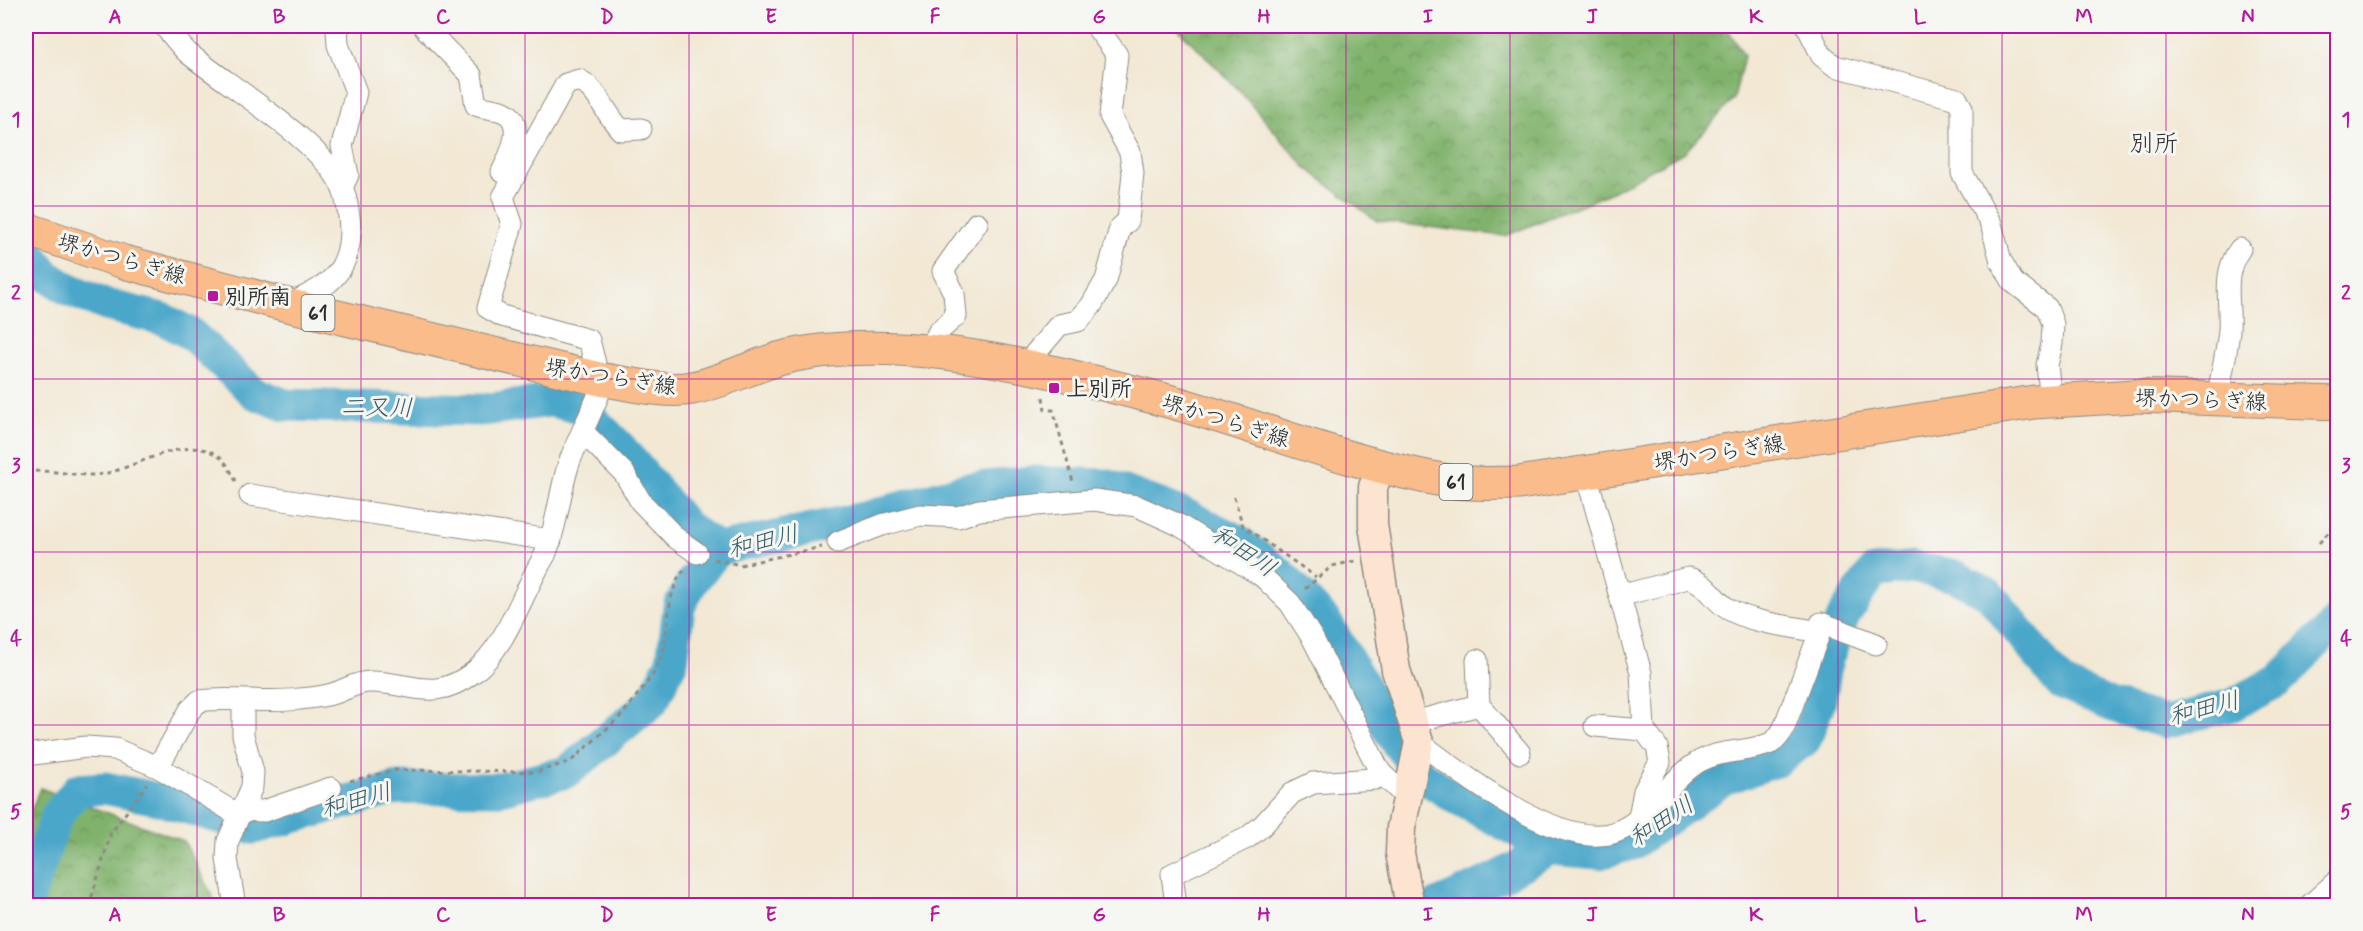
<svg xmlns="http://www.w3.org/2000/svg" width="2363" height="931" font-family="Mynerve,'Klee One',sans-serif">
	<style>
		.forest { fill: url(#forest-crowns); stroke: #566e4c; stroke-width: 1.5 }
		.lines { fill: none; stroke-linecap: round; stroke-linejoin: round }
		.river { stroke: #4ca7ca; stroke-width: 33 }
		.street-casing { stroke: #8e8a80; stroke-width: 23 }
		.secondary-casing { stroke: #8e8a80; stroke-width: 31 }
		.primary-casing { stroke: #8e8a80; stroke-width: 35 }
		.path { stroke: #8e8a80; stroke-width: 3; stroke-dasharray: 4.5 4.5; stroke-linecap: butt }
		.street { stroke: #fff; stroke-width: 21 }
		.secondary { stroke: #fde4d1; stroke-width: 28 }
		.primary { stroke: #fabc8b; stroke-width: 33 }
		.grid { fill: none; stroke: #b5179e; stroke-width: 1.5; stroke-opacity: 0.55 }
		.poi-dot { fill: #b5179e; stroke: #f6f6f2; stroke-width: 2 }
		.labels { text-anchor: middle; stroke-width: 6; stroke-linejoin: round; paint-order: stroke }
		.shield { fill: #f6f6f2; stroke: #686867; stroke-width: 1.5 }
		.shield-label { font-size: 21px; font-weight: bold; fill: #2b2b2b }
		.street-label { font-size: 22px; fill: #2b2b2b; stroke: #f6f6f2 }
		.poi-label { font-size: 22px; font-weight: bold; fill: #2b2b2b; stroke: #f6f6f2; text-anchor: start }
		.neighbourhood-label { font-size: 24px; fill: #2b2b2b; stroke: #f6f6f2 }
		.water-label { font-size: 24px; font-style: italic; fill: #385d6b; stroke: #f6f6f2 }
		.neatline { fill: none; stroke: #b5179e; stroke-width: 2 }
		.grid-label { font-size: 20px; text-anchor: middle; font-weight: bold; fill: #b5179e }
	</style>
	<defs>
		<pattern id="forest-crowns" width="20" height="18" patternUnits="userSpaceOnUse" patternTransform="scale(1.5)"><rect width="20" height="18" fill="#80b26c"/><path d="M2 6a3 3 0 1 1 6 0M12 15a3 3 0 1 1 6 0" fill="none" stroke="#699159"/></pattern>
	</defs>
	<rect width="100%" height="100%" fill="#f6f6f2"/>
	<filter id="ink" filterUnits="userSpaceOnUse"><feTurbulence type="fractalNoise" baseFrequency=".0167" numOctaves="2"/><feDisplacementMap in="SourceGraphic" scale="12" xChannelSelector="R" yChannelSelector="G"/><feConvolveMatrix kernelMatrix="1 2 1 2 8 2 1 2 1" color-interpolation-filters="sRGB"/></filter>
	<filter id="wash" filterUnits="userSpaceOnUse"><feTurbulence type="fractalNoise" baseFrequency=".008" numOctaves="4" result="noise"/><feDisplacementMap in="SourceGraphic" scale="24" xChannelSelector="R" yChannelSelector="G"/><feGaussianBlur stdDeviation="1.35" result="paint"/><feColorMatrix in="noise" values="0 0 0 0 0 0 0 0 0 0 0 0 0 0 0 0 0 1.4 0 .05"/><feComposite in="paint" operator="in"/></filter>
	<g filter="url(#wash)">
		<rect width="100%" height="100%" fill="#f2e8d4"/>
		<g class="forest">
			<polygon points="1175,26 1726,26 1744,56 1734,99 1686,151 1610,193 1505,236 1377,221 1306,168 1236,87"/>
			<polygon points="40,788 184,841 217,905 26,905 26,824"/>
		</g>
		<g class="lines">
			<g class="river">
				<polyline points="26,248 46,275 69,290 106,305 163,319 191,334 254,393 285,405 483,410 551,401 581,408 621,448 687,527 719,549"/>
				<polyline points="26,905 57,815 77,790 105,788 158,799 253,828 398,788 500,789 567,772 652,702 672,661 679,607 692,582 719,549 868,517 967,489 1033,482 1106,485 1184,514 1235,539 1281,574 1326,622 1396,742 1422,776 1451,795 1550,849 1599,853 1632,844 1724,779 1776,761 1805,740 1820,700 1827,659 1844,615 1873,572 1912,567 1955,576 1990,595 2060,683 2110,705 2165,722 2232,705 2278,681 2338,621"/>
				<polyline points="1435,906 1501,876 1550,849"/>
			</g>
		</g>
	</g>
	<g filter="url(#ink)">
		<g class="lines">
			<g class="street-casing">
				<g id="street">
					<path d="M164 26C172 34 179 45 188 53 227 85 324 143 342 187 347 199 350 218 350 232 349 276 324 289 287 305"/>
					<polyline points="340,26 337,28 338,45 356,92 342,146 348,175 342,187"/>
					<polyline points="1807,26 1822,56 1835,66 1957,99 1962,108 1962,173 1991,224 2001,261 2013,282 2047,308 2053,324 2052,344 2047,365 2051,401"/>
					<path d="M424 27 471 75 476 105C485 109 495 108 504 112 527 122 509 158 502 172"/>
					<polyline points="928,352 939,331 956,316 954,293 943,271 977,223"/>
					<polyline points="1023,368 1059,325 1078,321 1091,306 1106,280 1120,228 1128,221 1133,173 1130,152 1110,116 1117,55 1096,26"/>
					<path d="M599 379 589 340 502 316 488 308 512 224 503 197 566 84 579 80C599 90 605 114 621 130L641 129"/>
					<path d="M2217 399C2221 376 2227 353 2229 330 2231 300 2221 275 2240 249"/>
					<polyline points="584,433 624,473 641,502 676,538 697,553"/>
					<polyline points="1586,473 1641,673 1644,730 1595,726"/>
					<polyline points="250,495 551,540"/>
					<polyline points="838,542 882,525 920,515 958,517 979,510 1094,500 1137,506 1179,525 1262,576 1290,603 1313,639 1380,772 1375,779 1313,783 1292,793 1262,826 1247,838 1172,874 1176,906"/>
					<path d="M1618 589 1631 593 1688 578C1707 582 1713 600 1728 609 1755 624 1791 626 1820 632"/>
					<polyline points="1477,660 1479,705 1520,753"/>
					<polyline points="1414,722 1479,705"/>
					<path d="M1419 742C1461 774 1562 852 1616 832 1651 819 1669 779 1700 761 1722 749 1749 753 1771 743 1776 741 1780 734 1783 730L1820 632 1821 623 1876 644"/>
					<polyline points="26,755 86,747 115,749 158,767 230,810 264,811 331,788"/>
					<path d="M158 767 190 710 199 701C232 696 266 704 299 699 311 698 324 697 335 693 347 689 357 682 370 682 413 682 432 704 474 672 507 646 523 591 545 555 557 527 559 495 568 466 578 437 594 410 604 380"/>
					<polyline points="1380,772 1405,796"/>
					<polyline points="1639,817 1644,791 1660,762 1657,747 1644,730"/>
					<polyline points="235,906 227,859 228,841 252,787 253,772 243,735 243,701"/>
					<polyline points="2309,906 2338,880"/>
				</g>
			</g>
			<g class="secondary-casing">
				<polyline id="secondary" points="1381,467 1373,487 1373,525 1396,670 1419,742 1401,828 1400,853 1410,906"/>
			</g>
			<g class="primary-casing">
				<path id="primary" d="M26 229 124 262 287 305 604 380C632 384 664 393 692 388 724 382 751 366 782 358 833 345 894 347 946 353 1020 362 1100 383 1172 402 1264 428 1354 465 1448 481 1471 485 1496 483 1519 483L2034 402 2135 396 2338 403"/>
			</g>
			<g class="path">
				<polyline points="1043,397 1045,410 1053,410 1073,482"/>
				<polyline points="2333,429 2338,437"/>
				<path d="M26 472C52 468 77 478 103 474 137 468 189 431 221 458 227 463 232 474 236 481"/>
				<polyline points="1234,497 1243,526 1316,577"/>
				<polyline points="2319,543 2338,522"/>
				<polyline points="714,559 740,565 822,547"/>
				<polyline points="1305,589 1332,566 1355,561"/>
				<polyline points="350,781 396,770 537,772 571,761 622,715 652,676 663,654 671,598 678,578 686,568"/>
				<polyline points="89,906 111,833 147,784"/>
			</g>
			<use href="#street" class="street"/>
			<use href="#secondary" class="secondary"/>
			<use href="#primary" class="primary"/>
		</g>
	</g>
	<path class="grid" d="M197 26V906M361 26V906M525 26V906M689 26V906M853 26V906M1017 26V906M1182 26V906M1346 26V906M1510 26V906M1674 26V906M1838 26V906M2002 26V906M2166 26V906M26 206H2338M26 379H2338M26 552H2338M26 725H2338"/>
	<g class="poi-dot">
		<rect x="207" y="290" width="12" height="12" rx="3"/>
		<rect x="1048" y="382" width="12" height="12" rx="3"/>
	</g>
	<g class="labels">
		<g class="shield">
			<rect x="301.5" y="295" width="33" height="36" rx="4.5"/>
			<rect x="1439.5" y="464" width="33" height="36" rx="4.5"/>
		</g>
		<g class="shield-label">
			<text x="318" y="320">61</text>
			<text x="1456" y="489">61</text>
		</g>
		<g class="street-label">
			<text transform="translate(122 258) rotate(16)" y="8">堺かつらぎ線</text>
			<text transform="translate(611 376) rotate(9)" y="8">堺かつらぎ線</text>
			<text transform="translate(2201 399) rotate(2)" y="8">堺かつらぎ線</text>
			<text transform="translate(1226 420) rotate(17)" y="8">堺かつらぎ線</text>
			<text transform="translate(1719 452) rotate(-9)" y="8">堺かつらぎ線</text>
		</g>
		<g class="poi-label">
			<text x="225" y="304">別所南</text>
			<text x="1066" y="396">上別所</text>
		</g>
		<g class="neighbourhood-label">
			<text x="2154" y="151">別所</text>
		</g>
		<g class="water-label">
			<text transform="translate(377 407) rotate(1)" y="8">二又川</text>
			<text transform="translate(763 541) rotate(-13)" y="8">和田川</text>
			<text transform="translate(1244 551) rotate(34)" y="8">和田川</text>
			<text transform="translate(2204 708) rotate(-14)" y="8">和田川</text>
			<text transform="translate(356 800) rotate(-15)" y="8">和田川</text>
			<text transform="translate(1661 821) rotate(-33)" y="8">和田川</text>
		</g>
	</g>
	<rect width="2363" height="931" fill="none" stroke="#f6f6f2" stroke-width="66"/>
	<rect x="33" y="33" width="2297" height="865" class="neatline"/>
	<g class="grid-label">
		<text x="115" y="23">A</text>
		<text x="279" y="23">B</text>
		<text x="443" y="23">C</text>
		<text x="607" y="23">D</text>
		<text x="771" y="23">E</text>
		<text x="935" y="23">F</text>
		<text x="1099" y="23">G</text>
		<text x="1264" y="23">H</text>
		<text x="1428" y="23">I</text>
		<text x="1592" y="23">J</text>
		<text x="1756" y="23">K</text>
		<text x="1920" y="23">L</text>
		<text x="2084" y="23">M</text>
		<text x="2248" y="23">N</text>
		<text x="16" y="126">1</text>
		<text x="2346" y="126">1</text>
		<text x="16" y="299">2</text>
		<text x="2346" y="299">2</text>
		<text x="16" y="472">3</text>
		<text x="2346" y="472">3</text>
		<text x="16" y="645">4</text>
		<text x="2346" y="645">4</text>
		<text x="16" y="818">5</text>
		<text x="2346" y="818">5</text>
		<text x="115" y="921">A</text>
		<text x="279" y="921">B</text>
		<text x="443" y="921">C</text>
		<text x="607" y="921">D</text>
		<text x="771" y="921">E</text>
		<text x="935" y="921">F</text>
		<text x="1099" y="921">G</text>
		<text x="1264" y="921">H</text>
		<text x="1428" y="921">I</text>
		<text x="1592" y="921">J</text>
		<text x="1756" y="921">K</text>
		<text x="1920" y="921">L</text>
		<text x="2084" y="921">M</text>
		<text x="2248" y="921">N</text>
	</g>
</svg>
